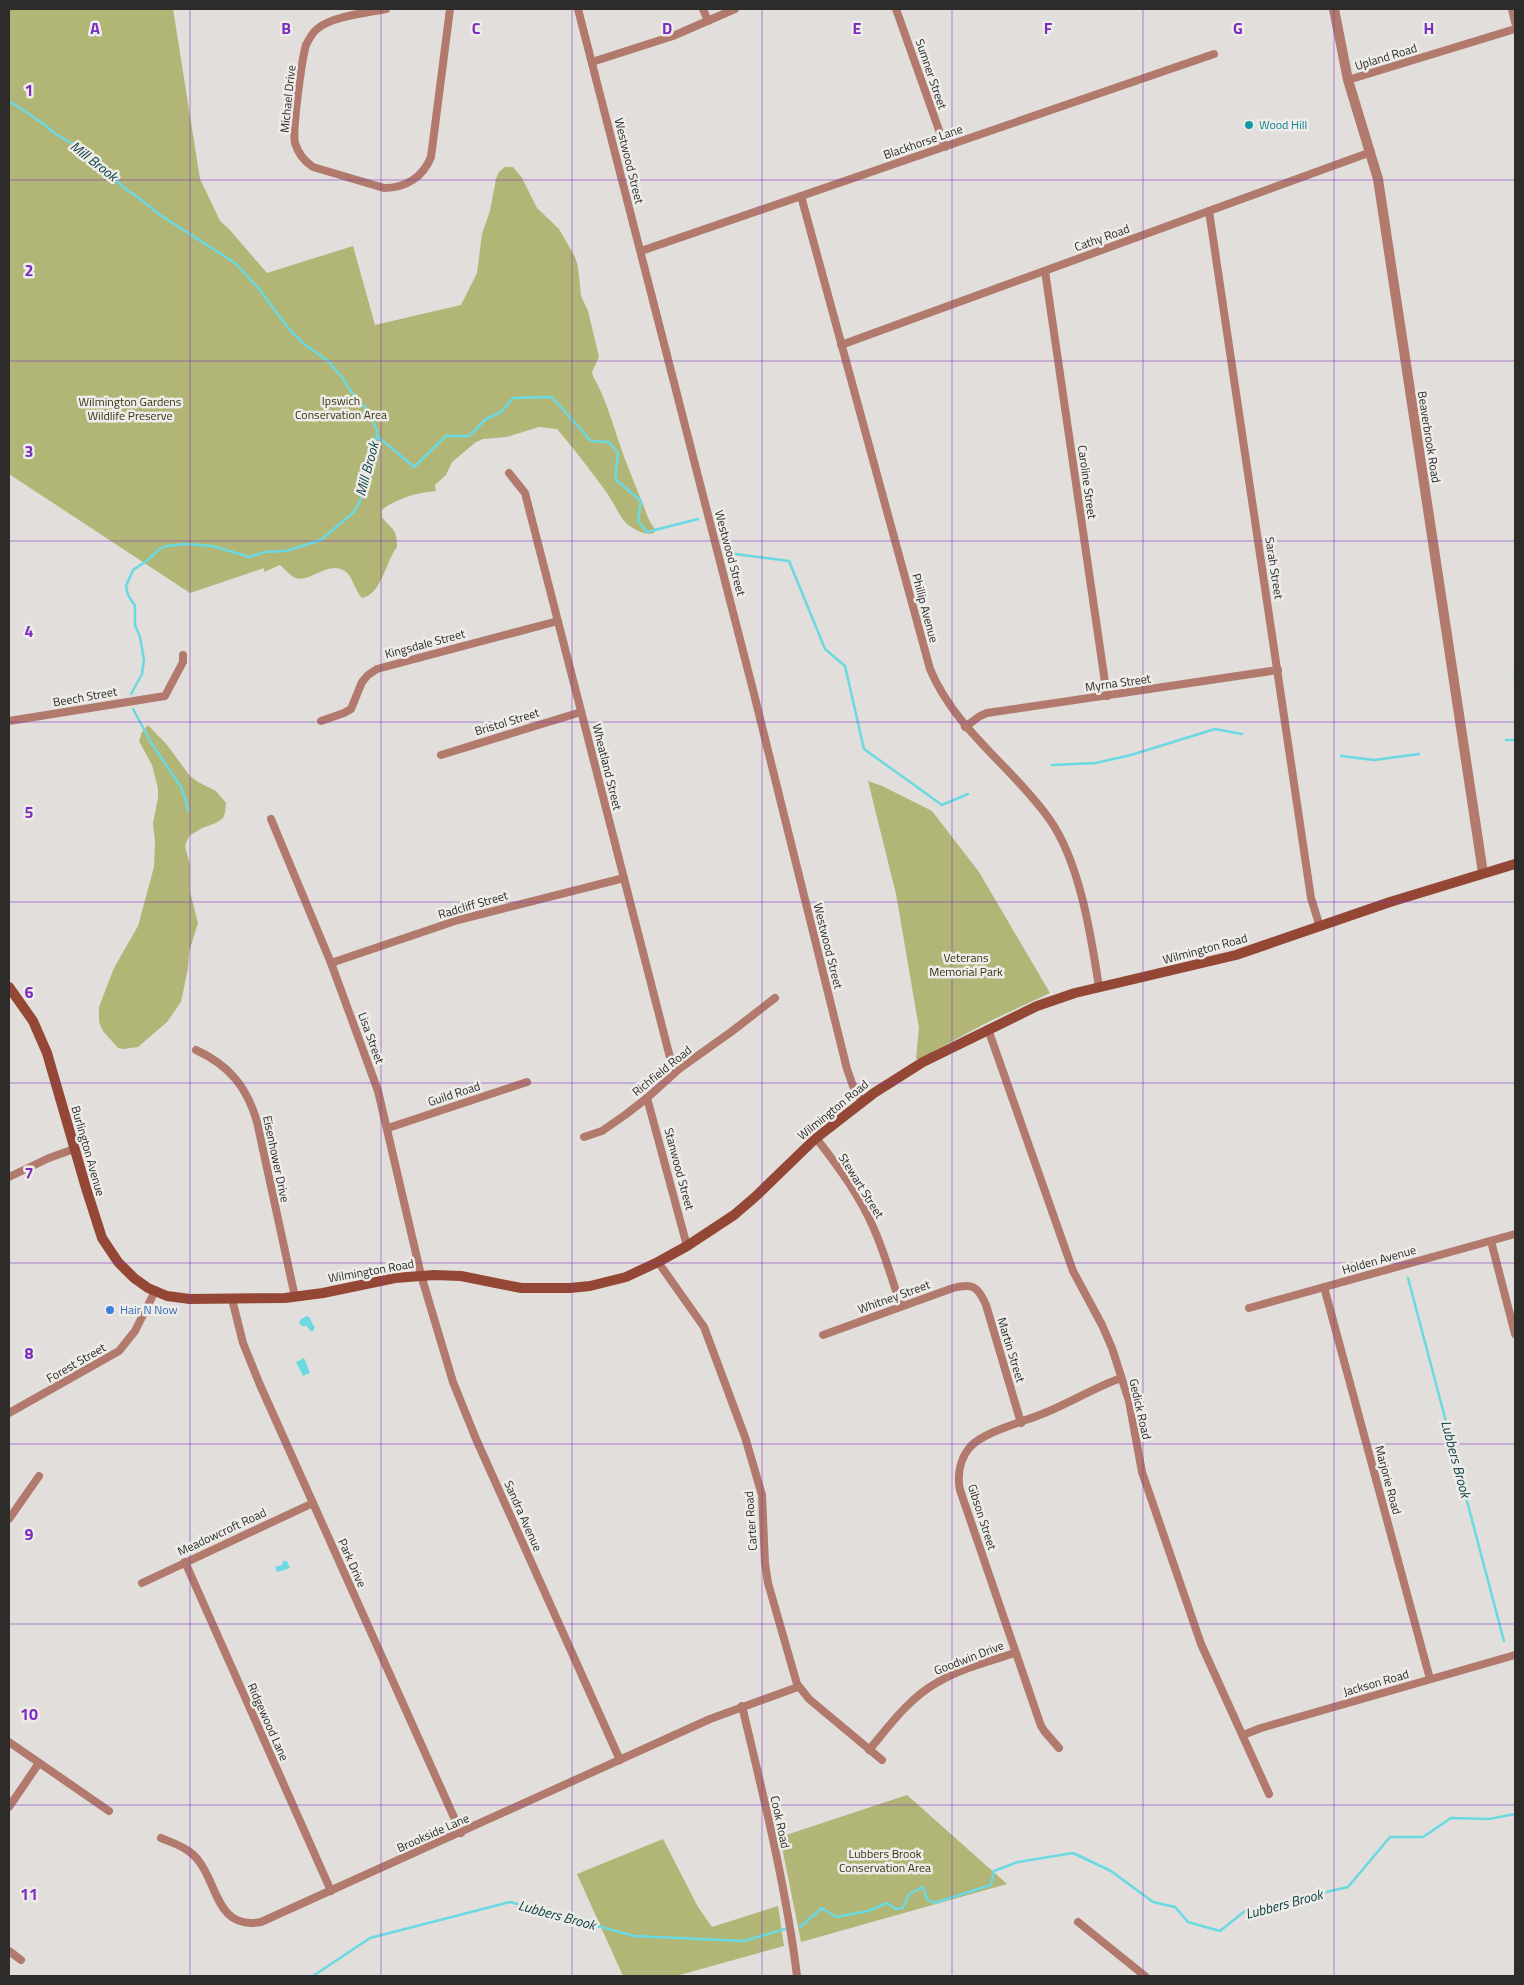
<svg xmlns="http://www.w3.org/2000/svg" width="1524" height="1985" font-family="'Titillium Web',sans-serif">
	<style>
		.green { fill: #b1b575 }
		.water { fill: #6bd9e2 }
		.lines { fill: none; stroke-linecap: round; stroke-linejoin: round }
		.stream { stroke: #6bd9e2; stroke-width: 2.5 }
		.minor { stroke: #b17a6d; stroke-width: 8 }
		.tertiary { stroke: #b17a6d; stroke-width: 10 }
		.secondary { stroke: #954735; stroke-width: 10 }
		.grid { fill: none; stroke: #7b2cbf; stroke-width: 1; stroke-opacity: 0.55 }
		.culture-dot { fill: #0f9aa8; stroke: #eeece8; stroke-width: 2 }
		.shop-dot { fill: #3f7fe0; stroke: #eeece8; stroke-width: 2 }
		.labels { text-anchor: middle; stroke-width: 5; stroke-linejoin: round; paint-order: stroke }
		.street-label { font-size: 12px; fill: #2d2c2a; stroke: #eeece8 }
		.culture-label { font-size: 12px; fill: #0d838f; stroke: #eeece8; text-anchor: start }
		.park-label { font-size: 12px; fill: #343513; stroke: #eeece8 }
		.shop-label { font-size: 12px; fill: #366cbe; stroke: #eeece8; text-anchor: start }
		.water-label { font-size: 14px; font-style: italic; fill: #0e4246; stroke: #eeece8 }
		.grid-label { font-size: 16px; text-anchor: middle; font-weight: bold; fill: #7b2cbf; stroke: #eeece8; stroke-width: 5; stroke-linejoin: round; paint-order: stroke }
	</style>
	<rect width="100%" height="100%" fill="#e1dedb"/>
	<g class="green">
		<path d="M9 9H173L200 179 220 221 229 229 267 273 353 246 375 325 461 305 477 273 482 234 490 211 496 179 499 172 505 167H513L522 178 537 208 559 229 575 257 578 267 581 296 588 311 599 357 592 372 593 376C606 399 612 422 621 448 627 466 635 484 642 502 647 513 647 519 655 529L654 533C645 536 633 529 626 523 618 514 614 503 607 493 591 471 575 450 557 429L539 427 506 437 483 439 476 442 452 462 446 475 435 485 436 491C419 492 395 499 382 510V517C392 531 397 527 397 547 385 562 382 594 362 598 355 591 352 575 345 571 327 560 311 583 296 578 290 576 285 569 280 565L264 572V568L190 593 9 474Z"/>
		<polygon points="148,725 167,745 190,776 198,782 216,791 226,803 225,813 223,818 216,823 202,828 189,836 185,846 190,865 190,892 198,923 189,952 188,968 181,1002 167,1022 138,1047 123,1049 118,1048 103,1031 99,1022 99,1007 114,968 138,926 154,867 155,842 153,823 158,798 158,788 152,765 139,741 142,732"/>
		<polygon points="868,781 882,786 932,811 979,872 1050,993 990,1021 919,1059 916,1059 919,1028 896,894"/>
		<polygon points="907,1795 1007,1884 801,1942 780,1837"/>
		<polygon points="663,1839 698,1907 712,1927 778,1906 784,1946 676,1976 623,1976 577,1874"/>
	</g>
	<g class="water">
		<polygon points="307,1316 310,1318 312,1323 315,1327 313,1331 310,1331 307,1326 302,1326 299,1323 301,1319"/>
		<polygon points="304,1358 310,1373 303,1376 296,1362"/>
		<polygon points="283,1561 287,1561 290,1568 277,1572 275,1567 282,1565"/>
	</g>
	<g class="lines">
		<g class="stream">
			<polyline points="9,101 41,122 57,135 80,148 128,191 139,198 160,215 235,263 259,289 289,329 304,344 328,361 341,376 352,393 367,410 377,430 377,436 374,450 361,499 355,511 321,540 286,551 264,552 250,557 212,546 186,544 166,546 158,550 148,560 133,570 126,586 128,595 135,606 135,625 140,637 144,660 142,674 131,694"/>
			<polyline points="377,436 414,467 446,436 469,436 486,419 501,412 513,398 552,397 591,441 609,442 618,453 615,479 641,501 638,521 647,532 698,519"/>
			<polyline points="722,543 735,554 789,561 825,649 845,666 864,749 942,805 968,794"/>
			<polyline points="1515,671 1515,681"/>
			<polyline points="133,709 152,744 181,787 186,801 188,811"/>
			<polyline points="1506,740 1515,740"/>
			<polyline points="1341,756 1374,760 1419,754"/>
			<polyline points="1052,765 1096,763 1131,755 1215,729 1242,734"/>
			<polyline points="1408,1278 1504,1641"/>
			<polyline points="800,1927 822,1908 836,1917 868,1911 887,1903 896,1909 903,1908 909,1894 923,1887 927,1899 934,1903 991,1885 994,1871 1018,1862 1073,1853 1111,1871 1153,1902 1175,1907 1188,1922 1220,1931 1245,1911 1348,1887 1390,1837 1423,1837 1451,1818 1489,1819 1515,1814"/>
			<polyline points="313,1976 370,1938 510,1902 634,1936 744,1941 785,1929"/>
		</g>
		<g class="minor">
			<path d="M386 9C367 13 332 16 317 29 312 33 309 39 306 45 302 58 292 131 295 143 298 153 304 161 313 167L384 188C406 188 423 177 431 157L450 9"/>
			<polyline points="578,9 753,690 847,1069 853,1086 862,1101"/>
			<polyline points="703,9 708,21"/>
			<polyline points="896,9 945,147"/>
			<polyline points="1512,9 1515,22"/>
			<polyline points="592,62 673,36 735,9"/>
			<polyline points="1348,80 1515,29"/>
			<path d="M801 196 930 669C956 731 1013 767 1050 820 1080 863 1091 936 1099 987"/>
			<polyline points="1209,211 1311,898 1320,927"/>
			<polyline points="641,251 1214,54"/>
			<polyline points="1045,271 1107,696"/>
			<polyline points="841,345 1371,152"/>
			<polyline points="509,473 525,493 674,1073"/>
			<polyline points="9,721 165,696 183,662 183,655"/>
			<polyline points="321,721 344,713 351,709 362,682 368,675 377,669 558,621"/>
			<polyline points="965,727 980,716 987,713 1278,670"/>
			<polyline points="441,755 581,712"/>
			<polyline points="271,819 331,963 378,1091 421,1275 453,1382 476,1439 620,1760"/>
			<polyline points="331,963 458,920 624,878"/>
			<polyline points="988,1029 1073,1271 1102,1325 1112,1348 1129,1401 1142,1472 1201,1644 1269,1794"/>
			<path d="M196 1050C229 1065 247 1087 257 1122L295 1297"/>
			<polyline points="647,1098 687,1246"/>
			<polyline points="388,1128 527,1082"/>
			<polyline points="584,1137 602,1131 625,1115 647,1098 679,1069 731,1032 775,998"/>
			<path d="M816 1138C838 1166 860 1196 874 1229 885 1254 892 1280 901 1306"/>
			<polyline points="9,1177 49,1158 74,1149"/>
			<polyline points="1491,1241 1515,1334"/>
			<polyline points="658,1262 704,1327 745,1437 762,1495 765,1563 768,1583 797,1684 809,1699 882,1760"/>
			<polyline points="1324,1287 1430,1679"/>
			<polyline points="232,1299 243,1343 260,1385 461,1833"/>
			<polyline points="1249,1308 1515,1234"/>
			<path d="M823 1335 953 1288C972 1283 978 1286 986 1305L1021 1423"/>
			<polyline points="9,1413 119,1351 135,1331 155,1291"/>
			<polyline points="9,1519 39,1476"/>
			<polyline points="185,1562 331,1891"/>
			<polyline points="142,1583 313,1503"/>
			<path d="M742 1706C763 1794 786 1887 797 1976"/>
			<polyline points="1243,1735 1261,1728 1515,1655"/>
			<polyline points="9,1742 109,1811"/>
			<path d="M1059 1748 1045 1732 1041 1726 960 1490C957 1475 960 1459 970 1447 984 1431 1027 1421 1047 1412 1073 1401 1096 1387 1121 1378"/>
			<path d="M869 1750C890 1725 909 1698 938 1682 961 1668 989 1662 1014 1653"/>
			<polyline points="9,1807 39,1763"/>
			<path d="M161 1838C175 1844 189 1848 198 1860 218 1884 216 1930 261 1922L710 1719 798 1687"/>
			<polyline points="1078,1922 1145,1976"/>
			<polyline points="9,1951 21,1960"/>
		</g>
		<polyline class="tertiary" points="1334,9 1348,80 1378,179 1483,873"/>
		<polyline class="secondary" points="9,987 33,1021 47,1053 86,1188 102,1238 118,1262 134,1278 148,1288 167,1296 190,1299 285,1298 323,1293 395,1278 434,1275 461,1276 521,1288 570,1288 590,1286 626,1277 658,1262 687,1246 734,1215 755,1197 816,1138 874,1093 923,1062 1037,1006 1075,993 1236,955 1390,902 1515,864"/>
	</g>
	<path class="grid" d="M190 9V1976M381 9V1976M572 9V1976M762 9V1976M952 9V1976M1143 9V1976M1334 9V1976M9 180H1515M9 361H1515M9 541H1515M9 722H1515M9 902H1515M9 1083H1515M9 1263H1515M9 1444H1515M9 1624H1515M9 1805H1515"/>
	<circle class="culture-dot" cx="1249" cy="125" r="5"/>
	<circle class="shop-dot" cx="110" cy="1310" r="5"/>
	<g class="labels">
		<g class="street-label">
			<text transform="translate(1386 57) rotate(-17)" y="4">Upland Road</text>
			<text transform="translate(931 74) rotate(71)" y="4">Sumner Street</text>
			<text transform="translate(288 99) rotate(-84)" y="4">Michael Drive</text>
			<text transform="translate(923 142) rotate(-19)" y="4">Blackhorse Lane</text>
			<text transform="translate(629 161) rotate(76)" y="4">Westwood Street</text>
			<text transform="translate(1102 238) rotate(-20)" y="4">Cathy Road</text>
			<text transform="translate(1429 437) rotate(81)" y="4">Beaverbrook Road</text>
			<text transform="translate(1087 482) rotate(82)" y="4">Caroline Street</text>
			<text transform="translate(730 553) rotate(75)" y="4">Westwood Street</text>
			<text transform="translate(1274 568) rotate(81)" y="4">Sarah Street</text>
			<text transform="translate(925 608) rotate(75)" y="4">Phillip Avenue</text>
			<text transform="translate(425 644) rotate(-15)" y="4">Kingsdale Street</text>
			<text transform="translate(1118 683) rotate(-8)" y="4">Myrna Street</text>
			<text transform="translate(85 697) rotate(-10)" y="4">Beech Street</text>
			<text transform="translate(507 722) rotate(-17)" y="4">Bristol Street</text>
			<text transform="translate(607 767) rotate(76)" y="4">Wheatland Street</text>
			<text transform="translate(473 905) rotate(-16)" y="4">Radcliff Street</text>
			<text transform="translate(828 946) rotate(76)" y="4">Westwood Street</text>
			<text transform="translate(1205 949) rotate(-15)" y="4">Wilmington Road</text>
			<text transform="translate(371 1038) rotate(70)" y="4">Lisa Street</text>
			<text transform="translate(662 1071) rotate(-39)" y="4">Richfield Road</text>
			<text transform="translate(454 1094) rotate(-18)" y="4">Guild Road</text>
			<text transform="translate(833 1110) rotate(-39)" y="4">Wilmington Road</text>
			<text transform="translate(88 1151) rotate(74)" y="4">Burlington Avenue</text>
			<text transform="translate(276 1159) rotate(78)" y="4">Eisenhower Drive</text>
			<text transform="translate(679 1169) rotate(75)" y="4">Stanwood Street</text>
			<text transform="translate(861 1186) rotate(58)" y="4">Stewart Street</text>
			<text transform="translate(1379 1260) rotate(-16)" y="4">Holden Avenue</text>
			<text transform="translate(371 1271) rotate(-10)" y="4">Wilmington Road</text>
			<text transform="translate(894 1297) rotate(-20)" y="4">Whitney Street</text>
			<text transform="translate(1011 1350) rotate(73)" y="4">Martin Street</text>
			<text transform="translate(76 1363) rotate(-30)" y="4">Forest Street</text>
			<text transform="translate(1140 1409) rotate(77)" y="4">Gedick Road</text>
			<text transform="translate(1388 1480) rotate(75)" y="4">Marjorie Road</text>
			<text transform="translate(523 1516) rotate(66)" y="4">Sandra Avenue</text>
			<text transform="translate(982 1517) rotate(72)" y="4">Gibson Street</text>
			<text transform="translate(751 1521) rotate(-94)" y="4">Carter Road</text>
			<text transform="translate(222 1532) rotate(-25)" y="4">Meadowcroft Road</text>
			<text transform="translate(352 1563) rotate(66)" y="4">Park Drive</text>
			<text transform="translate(969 1658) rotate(-21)" y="4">Goodwin Drive</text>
			<text transform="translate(1376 1683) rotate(-16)" y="4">Jackson Road</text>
			<text transform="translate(268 1722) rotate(66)" y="4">Ridgewood Lane</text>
			<text transform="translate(780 1822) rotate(78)" y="4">Cook Road</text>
			<text transform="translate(433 1833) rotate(-24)" y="4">Brookside Lane</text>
		</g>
		<g class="culture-label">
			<text x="1259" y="129">Wood Hill</text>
		</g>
		<g class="park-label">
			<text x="341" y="405">Ipswich<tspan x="341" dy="14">Conservation Area</tspan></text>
			<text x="130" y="406">Wilmington Gardens<tspan x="130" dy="14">Wildlife Preserve</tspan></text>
			<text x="966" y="962">Veterans<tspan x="966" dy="14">Memorial Park</tspan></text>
			<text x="885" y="1858">Lubbers Brook<tspan x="885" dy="14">Conservation Area</tspan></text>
		</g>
		<g class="shop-label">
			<text x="120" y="1314">Hair N Now</text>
		</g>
		<g class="water-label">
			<text transform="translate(94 161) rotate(38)" y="5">Mill Brook</text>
			<text transform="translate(367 469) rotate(-75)" y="5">Mill Brook</text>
			<text transform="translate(1456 1459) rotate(75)" y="5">Lubbers Brook</text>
			<text transform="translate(1284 1904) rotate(-15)" y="5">Lubbers Brook</text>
			<text transform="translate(557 1915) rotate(15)" y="5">Lubbers Brook</text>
		</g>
	</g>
	<g class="grid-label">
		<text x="95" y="34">A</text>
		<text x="286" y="34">B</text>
		<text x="476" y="34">C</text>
		<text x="667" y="34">D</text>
		<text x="857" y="34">E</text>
		<text x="1048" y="34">F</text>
		<text x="1238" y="34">G</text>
		<text x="1429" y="34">H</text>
		<text x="29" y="96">1</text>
		<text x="29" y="276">2</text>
		<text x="29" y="457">3</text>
		<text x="29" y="637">4</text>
		<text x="29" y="818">5</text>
		<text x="29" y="998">6</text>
		<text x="29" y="1179">7</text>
		<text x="29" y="1359">8</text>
		<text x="29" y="1540">9</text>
		<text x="29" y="1720">10</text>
		<text x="29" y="1900">11</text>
	</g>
	<rect width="1524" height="1985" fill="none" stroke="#2d2c2a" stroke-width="20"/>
</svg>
